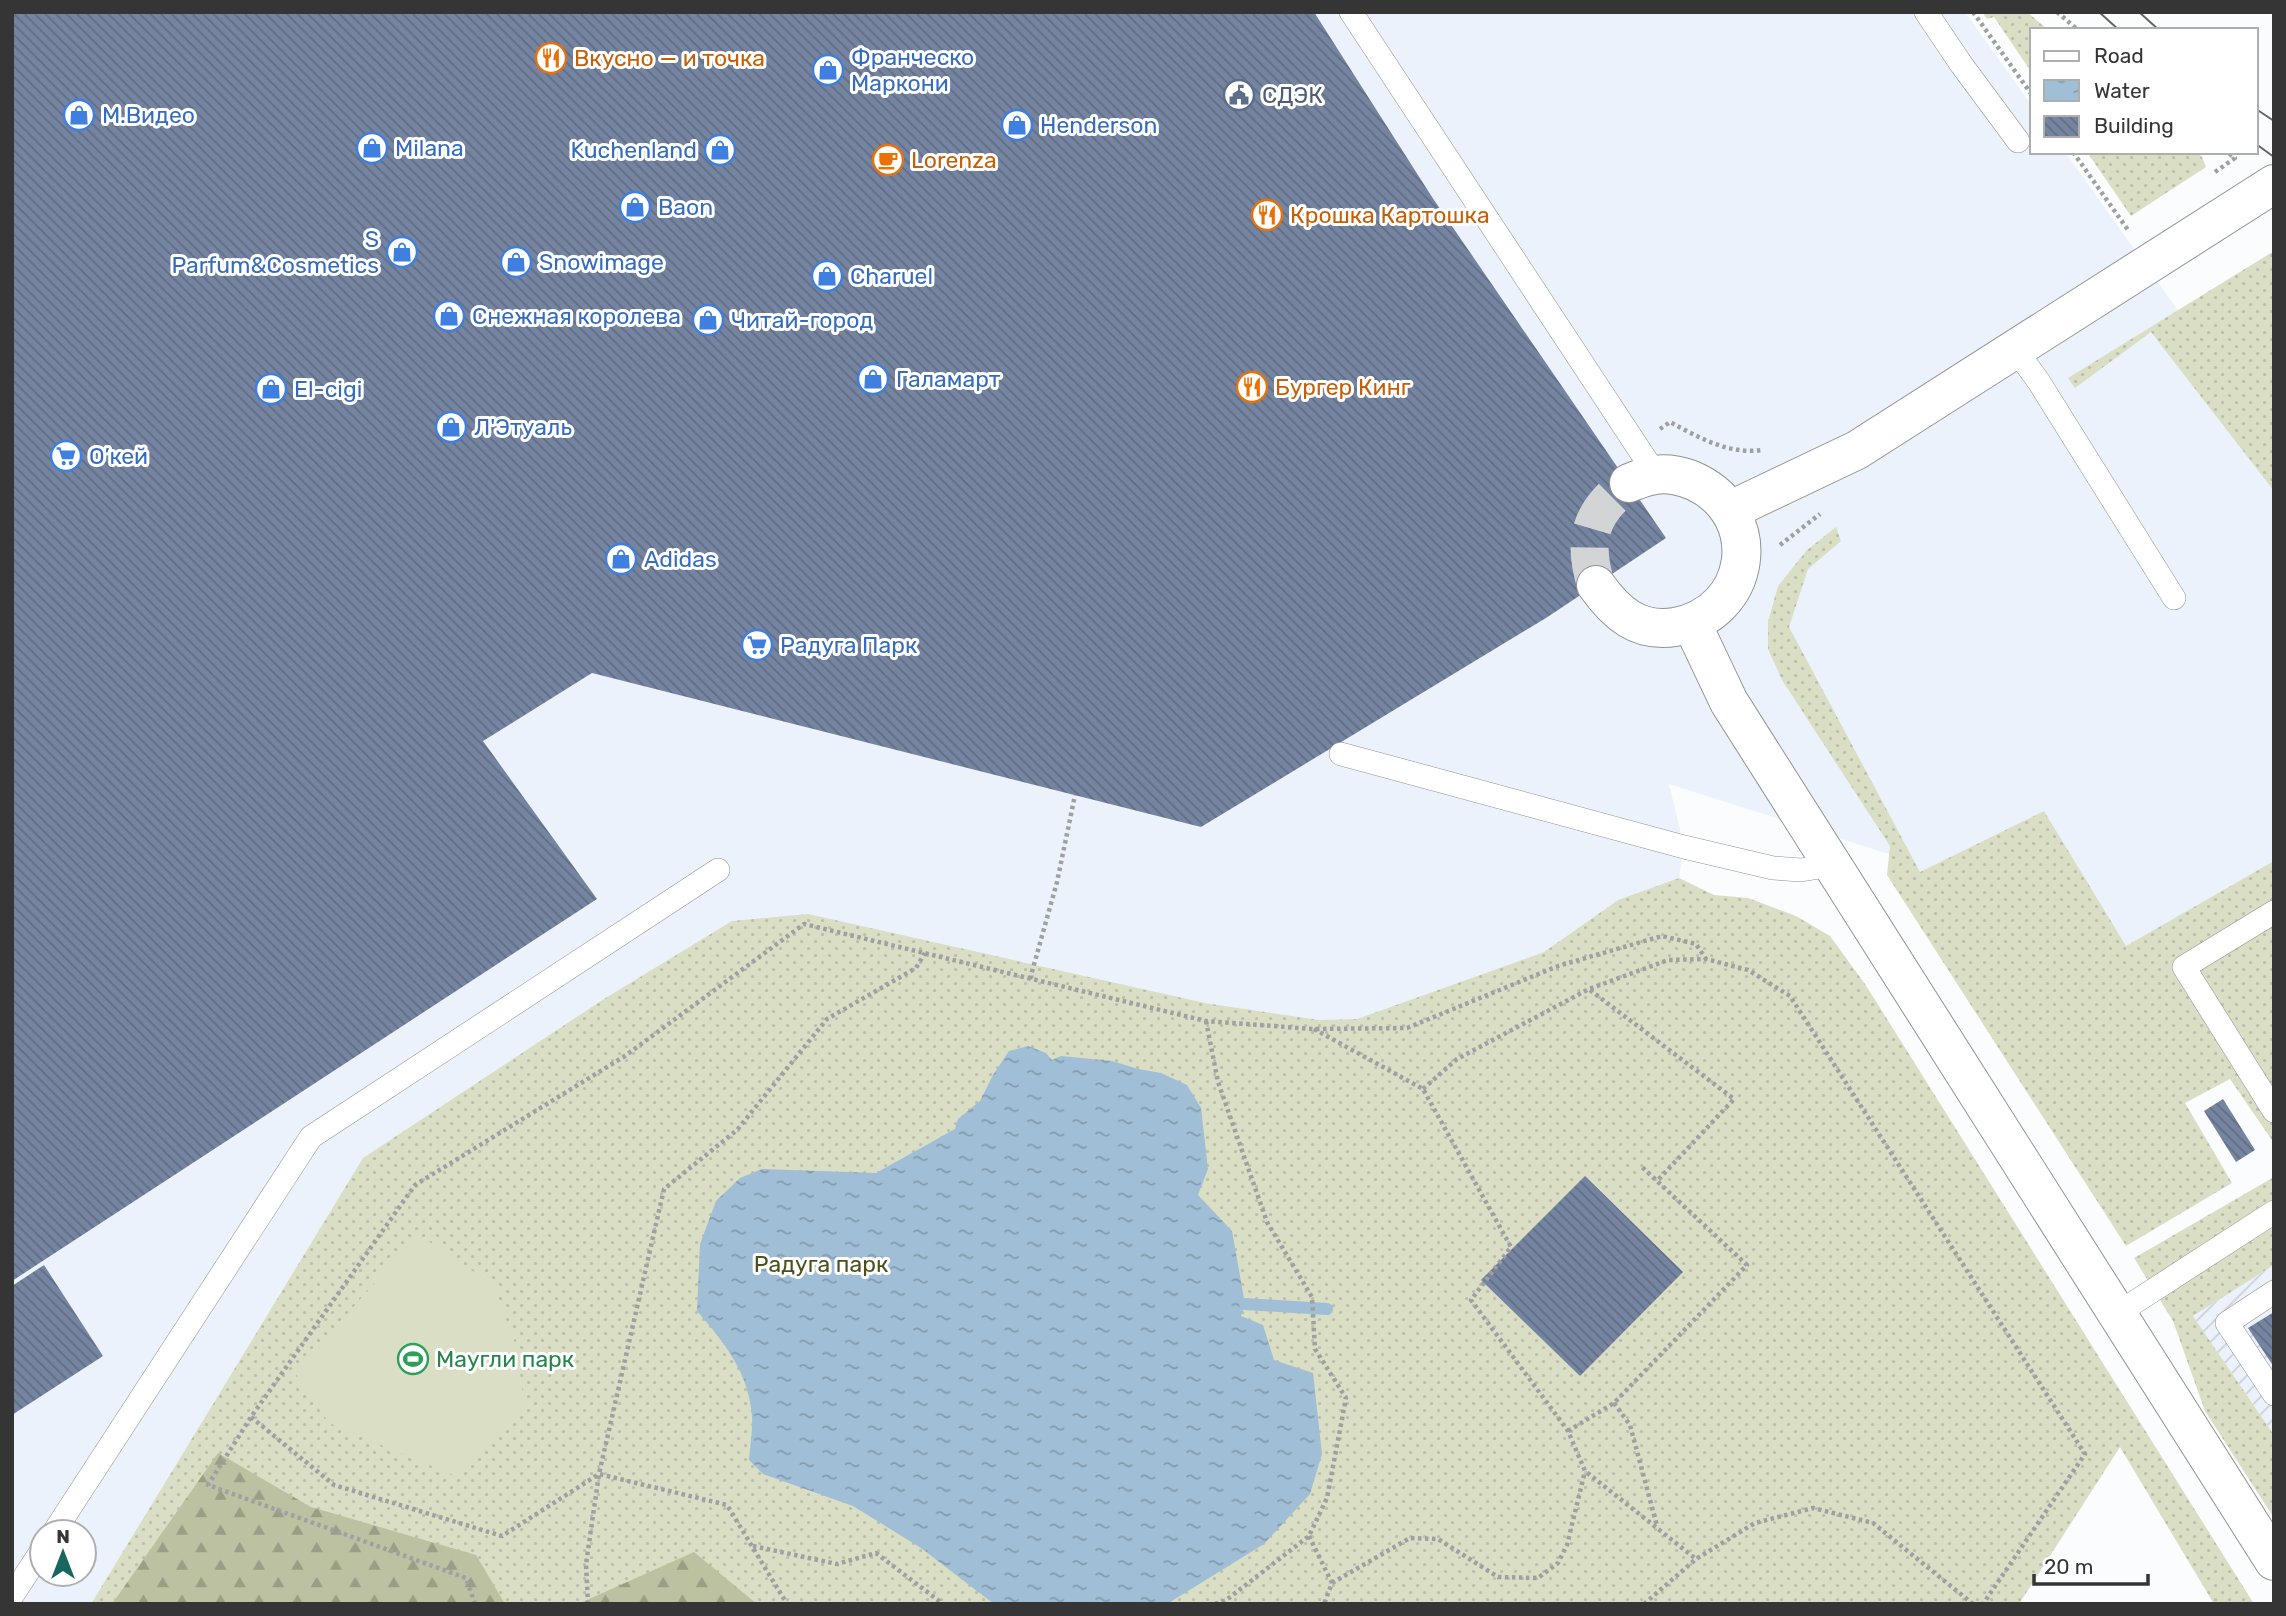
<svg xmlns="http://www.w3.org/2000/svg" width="2286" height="1616" font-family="Rubik,sans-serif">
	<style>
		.built { fill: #ecf2fb; fill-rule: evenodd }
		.industrial { fill: url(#industrial-furrows) }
		.grass { fill: url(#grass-dots) }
		.forest { fill: url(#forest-firs) }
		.pitch { fill: #d9dec4 }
		.water { fill: url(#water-ripples) }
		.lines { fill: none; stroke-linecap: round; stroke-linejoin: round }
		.stream { stroke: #a0bed5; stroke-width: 12 }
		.building { fill: url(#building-back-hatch) }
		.minor-tunnel { stroke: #d3d4d6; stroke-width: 38; stroke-dasharray: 38 19; stroke-linecap: butt }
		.service-casing { stroke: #919294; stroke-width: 24 }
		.minor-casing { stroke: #919294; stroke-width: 40 }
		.path { stroke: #9fa0a2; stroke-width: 4.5; stroke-dasharray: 3.5 3.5; stroke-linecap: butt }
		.service { stroke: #fff; stroke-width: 23 }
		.minor { stroke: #fff; stroke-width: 38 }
		.tram { stroke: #646465; stroke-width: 2 }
		.labels { text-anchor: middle; stroke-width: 6; stroke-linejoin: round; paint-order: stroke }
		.shop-label { font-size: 23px; fill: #366cbe; stroke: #fff; text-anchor: start }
		.food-label { font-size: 23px; fill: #c56008; stroke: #fff; text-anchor: start }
		.service-label { font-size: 23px; fill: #4e5e75; stroke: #fff; text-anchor: start }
		.park-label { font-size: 23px; fill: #4a511b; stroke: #fff }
		.leisure-label { font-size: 23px; fill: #27864d; stroke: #fff; text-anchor: start }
	</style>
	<defs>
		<pattern id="industrial-furrows" width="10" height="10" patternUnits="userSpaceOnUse" patternTransform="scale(1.75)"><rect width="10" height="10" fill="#ecf2fb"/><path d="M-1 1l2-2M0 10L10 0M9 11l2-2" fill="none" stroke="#cbd0d8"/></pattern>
		<pattern id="grass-dots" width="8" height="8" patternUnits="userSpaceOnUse" patternTransform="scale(1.75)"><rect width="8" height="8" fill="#d9dec4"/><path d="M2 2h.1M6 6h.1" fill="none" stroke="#bbbfa9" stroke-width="1.8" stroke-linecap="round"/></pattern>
		<pattern id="forest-firs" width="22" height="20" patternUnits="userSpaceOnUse" patternTransform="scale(1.75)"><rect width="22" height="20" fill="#bcc2a1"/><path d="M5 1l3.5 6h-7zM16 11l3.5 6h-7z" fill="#9a9e84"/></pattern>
		<pattern id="water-ripples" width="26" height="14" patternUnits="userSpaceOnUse" patternTransform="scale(1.75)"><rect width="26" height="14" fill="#a0bed5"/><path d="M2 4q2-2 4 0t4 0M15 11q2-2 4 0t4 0" fill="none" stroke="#839bae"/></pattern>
		<pattern id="building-back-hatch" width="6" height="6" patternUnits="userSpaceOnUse" patternTransform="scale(1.75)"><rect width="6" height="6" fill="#7584a0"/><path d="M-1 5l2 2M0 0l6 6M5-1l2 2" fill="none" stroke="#616d83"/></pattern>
	</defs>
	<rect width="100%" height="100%" fill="#fafcfe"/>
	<path class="built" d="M12 12H1965L2032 106V152H2065L2274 445V878L2013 1044 1892 855 1669 784 1684 847 1679 878 1618 900 1544 952 1357 1019 1319 1020 1205 1003 363 1158 91 1604H12ZM42 1532H84V1574H42Z"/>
	<polygon class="industrial" points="2274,1265 2274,1435 2193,1316"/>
	<g class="grass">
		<polygon points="1982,12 2027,12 2048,30 2032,30 2032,73 1994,17 1987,19"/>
		<polygon points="2087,152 2197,152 2202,157 2206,167 2131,216"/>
		<polygon points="2274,251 2274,491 2151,332 2075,388 2068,378"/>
		<polygon points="1836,527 1841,541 1808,569 1789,627 1920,872 2044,811 2126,946 2274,861 2274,1143 2230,1079 2185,1103 2232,1183 2126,1246 1887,875 1890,846 1782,680 1768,649 1768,622 1778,586 1807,550"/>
		<polygon points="1679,878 1714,895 1748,898 1796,916 1830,936 1865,984 2254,1604 2214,1604 2120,1447 2019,1604 91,1604 363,1158 604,999 732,921 808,914 1205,1003 1319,1020 1357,1019 1544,952 1618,900"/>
		<polygon points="2274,1177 2274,1265 2193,1316 2274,1435 2274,1518 2205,1411 2173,1321 2134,1258"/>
	</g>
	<g class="forest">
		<polygon points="218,1453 311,1507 476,1555 505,1604 112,1604"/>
		<polygon points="694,1552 757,1604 578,1604"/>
	</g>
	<polygon class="pitch" points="418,1234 493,1285 516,1346 525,1408 458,1477 329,1423 295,1373"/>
	<path class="water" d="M1028 1046 1046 1053 1052 1060 1061 1056 1112 1061 1138 1069 1161 1073 1187 1085 1201 1108 1208 1169 1198 1195 1232 1231 1245 1304 1241 1316 1263 1325 1274 1360 1313 1373 1322 1454 1310 1494 1264 1544 1167 1604H994L921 1548 853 1506 763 1474 749 1460C750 1446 753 1430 752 1416 749 1373 724 1342 697 1311L700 1244 716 1201 740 1178 762 1169 876 1173 955 1129 958 1119 980 1101 993 1075 1009 1051Z"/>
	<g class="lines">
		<polyline class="stream" points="1245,1304 1327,1309"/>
	</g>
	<g class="building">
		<polygon points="12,12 1314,12 1432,197 1666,538 1546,618 1201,827 592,673 483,741 597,899 12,1281"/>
		<polygon points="2223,1099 2255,1150 2236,1162 2204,1111"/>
		<polygon points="1585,1176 1683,1272 1580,1376 1481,1280"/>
		<polygon points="44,1265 103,1356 12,1415 12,1286"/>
		<polygon points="2274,1312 2274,1367 2248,1328"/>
	</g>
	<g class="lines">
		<path class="minor-tunnel" d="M1596 585C1582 539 1590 512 1629 483"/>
		<g class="service-casing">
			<g id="service">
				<polyline points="1351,12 1656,475"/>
				<polyline points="1926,12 1961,64 2018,141"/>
				<polyline points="2015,349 2039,382 2174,598"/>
				<polyline points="1341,754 1684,847 1773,868 1801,870 1832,865"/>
				<polyline points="2274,912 2184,967 2274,1111"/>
				<polyline points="2274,1292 2227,1323 2274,1394"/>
				<polyline points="2118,1313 2274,1212"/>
				<polyline points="54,1532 311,1137 718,870"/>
				<polyline points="12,1596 42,1550"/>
			</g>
		</g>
		<g class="minor-casing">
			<g id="minor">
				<polyline points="1731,510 1857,450 2274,184"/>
				<path d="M1596 585C1616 613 1638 633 1675 627 1752 613 1766 516 1696 482 1684 476 1668 473 1655 475 1646 476 1637 480 1629 483"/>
				<polyline points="1692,624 1729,702 2274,1561"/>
			</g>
		</g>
		<g class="path">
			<polyline points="1973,12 2032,95"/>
			<polyline points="2057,12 2078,30"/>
			<polyline points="2073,152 2128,230"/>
			<polyline points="2215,172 2235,158 2227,152"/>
			<path d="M1660 429 1670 422C1698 437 1729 455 1762 450"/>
			<polyline points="1780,545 1820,514"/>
			<polyline points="1030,979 1057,882 1075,795"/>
			<polyline points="1590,990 1734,1099 1658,1180"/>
			<polyline points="1206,1021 1218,1082 1267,1222 1312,1297 1315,1349 1346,1398 1327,1498 1309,1536 1225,1601 1214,1604"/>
			<polyline points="1314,1029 1423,1089 1511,1247 1471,1300 1568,1431 1585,1471 1696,1559"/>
			<polyline points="1423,1089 1457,1059 1589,989 1668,960 1706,959 1748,970 1790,996 2085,1454 1983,1604"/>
			<polyline points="1614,1403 1630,1425 1657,1526"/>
			<polyline points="251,1417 334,1485 502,1536 599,1474 727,1505 787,1604"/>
			<polyline points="1568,1431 1614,1403 1747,1265 1642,1167"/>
			<polyline points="1309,1536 1332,1583 1324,1604"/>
			<polyline points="753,1546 837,1564 876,1553 943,1604"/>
			<polyline points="1332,1583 1410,1538 1438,1539 1498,1577 1538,1578 1558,1563 1567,1545 1585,1471"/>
			<polyline points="475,1604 466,1578 208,1485 251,1417 415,1185 625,1056 804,924 1206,1021 1313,1029 1407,1028 1558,966 1662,936 1696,944 1706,959"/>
			<polyline points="588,1604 586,1564 599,1474 664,1189 737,1130 827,1019 916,968 925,953"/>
			<polyline points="1644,1604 1696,1559 1755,1523 1813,1508 1873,1523 1973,1604"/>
		</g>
		<use href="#service" class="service"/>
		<use href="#minor" class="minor"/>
		<g class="tram">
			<polyline points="2099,12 2119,30"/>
			<polyline points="2139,12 2159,30"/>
			<polyline points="2256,109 2274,121"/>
			<polyline points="2256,144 2274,157"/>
		</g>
	</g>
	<defs>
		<g id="restaurant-ring" transform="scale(1.575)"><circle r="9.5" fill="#fff" stroke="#e8710a" stroke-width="1.5"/><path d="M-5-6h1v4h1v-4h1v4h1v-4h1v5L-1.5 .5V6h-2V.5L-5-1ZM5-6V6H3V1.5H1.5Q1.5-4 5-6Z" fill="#e8710a"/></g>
		<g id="shop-ring" transform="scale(1.575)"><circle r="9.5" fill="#fff" stroke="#3f7fe0" stroke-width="1.5"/><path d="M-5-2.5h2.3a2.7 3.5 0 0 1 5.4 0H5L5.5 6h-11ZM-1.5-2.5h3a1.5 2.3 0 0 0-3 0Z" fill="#3f7fe0"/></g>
		<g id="civic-ring" transform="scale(1.575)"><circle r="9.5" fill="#fff" stroke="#5c6f8a" stroke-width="1.5"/><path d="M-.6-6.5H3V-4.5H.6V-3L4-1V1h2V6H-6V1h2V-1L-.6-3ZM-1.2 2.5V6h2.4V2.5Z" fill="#5c6f8a"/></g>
		<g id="cafe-ring" transform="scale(1.575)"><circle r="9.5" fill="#fff" stroke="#e8710a" stroke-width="1.5"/><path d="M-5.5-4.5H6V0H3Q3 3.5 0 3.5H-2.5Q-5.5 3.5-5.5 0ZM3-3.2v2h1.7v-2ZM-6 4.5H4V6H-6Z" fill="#e8710a"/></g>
		<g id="supermarket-ring" transform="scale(1.575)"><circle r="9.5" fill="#fff" stroke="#3f7fe0" stroke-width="1.5"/><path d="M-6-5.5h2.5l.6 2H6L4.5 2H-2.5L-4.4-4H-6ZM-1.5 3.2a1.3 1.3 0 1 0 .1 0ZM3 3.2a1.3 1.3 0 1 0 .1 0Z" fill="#3f7fe0"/></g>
		<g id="stadium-ring" transform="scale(1.575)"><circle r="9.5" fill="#fff" stroke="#2e9e5b" stroke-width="1.5"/><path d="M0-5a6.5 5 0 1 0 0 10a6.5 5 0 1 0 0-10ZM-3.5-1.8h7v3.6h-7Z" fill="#2e9e5b"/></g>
	</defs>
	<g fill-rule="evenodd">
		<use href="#restaurant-ring" x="551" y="58"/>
		<use href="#shop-ring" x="828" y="70"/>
		<use href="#civic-ring" x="1239" y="95"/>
		<use href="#shop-ring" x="79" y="115"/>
		<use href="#shop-ring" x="1017" y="125"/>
		<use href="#shop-ring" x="372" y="148"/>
		<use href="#shop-ring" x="720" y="150"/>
		<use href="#cafe-ring" x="888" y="160"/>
		<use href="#shop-ring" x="635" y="207"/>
		<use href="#restaurant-ring" x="1267" y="215"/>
		<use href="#shop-ring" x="402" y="252"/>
		<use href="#shop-ring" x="516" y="262"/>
		<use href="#shop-ring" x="827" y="276"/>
		<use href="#shop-ring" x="449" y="316"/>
		<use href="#shop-ring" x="708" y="320"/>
		<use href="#shop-ring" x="873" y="379"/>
		<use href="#restaurant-ring" x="1252" y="387"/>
		<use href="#shop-ring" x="271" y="389"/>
		<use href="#shop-ring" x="451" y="427"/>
		<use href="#supermarket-ring" x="66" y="456"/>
		<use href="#shop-ring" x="621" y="559"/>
		<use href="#supermarket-ring" x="757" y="645"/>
		<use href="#stadium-ring" x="413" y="1359"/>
	</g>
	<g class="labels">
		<g class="shop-label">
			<text x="851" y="65">Франческо<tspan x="851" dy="26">Маркони</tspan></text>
			<text x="102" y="123">М.Видео</text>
			<text x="1040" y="133">Henderson</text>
			<text x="395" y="156">Milana</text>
			<text x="697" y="158" text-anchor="end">Kuchenland</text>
			<text x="658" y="215">Baon</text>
			<text x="379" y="247" text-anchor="end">S<tspan x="379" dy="26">Parfum&amp;Cosmetics</tspan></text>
			<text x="539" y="270">Snowimage</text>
			<text x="850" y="284">Charuel</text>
			<text x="472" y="324">Снежная королева</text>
			<text x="731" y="328">Читай-город</text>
			<text x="896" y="387">Галамарт</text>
			<text x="294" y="397">El-cigi</text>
			<text x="474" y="435">Л'Этуаль</text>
			<text x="89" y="464">О’кей</text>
			<text x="644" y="567">Adidas</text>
			<text x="780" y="653">Радуга Парк</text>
		</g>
		<g class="food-label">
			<text x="574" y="66">Вкусно — и точка</text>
			<text x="911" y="168">Lorenza</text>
			<text x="1290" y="223">Крошка Картошка</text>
			<text x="1275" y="395">Бургер Кинг</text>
		</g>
		<g class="service-label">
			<text x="1262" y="103">СДЭК</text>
		</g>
		<g class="park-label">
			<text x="821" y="1272">Радуга парк</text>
		</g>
		<g class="leisure-label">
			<text x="436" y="1367">Маугли парк</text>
		</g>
	</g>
	<rect width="2286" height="1616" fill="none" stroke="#353536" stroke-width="28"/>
	<rect x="2030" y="28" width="228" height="126" fill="#ffffff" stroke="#aeaeaf" stroke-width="2"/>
	<rect x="2044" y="51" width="35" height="10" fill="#ffffff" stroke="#aeaeaf" stroke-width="2"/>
	<text x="2094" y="63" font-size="21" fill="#353536">Road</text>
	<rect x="2044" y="80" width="35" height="21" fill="url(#water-ripples)" stroke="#aeaeaf" stroke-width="2"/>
	<text x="2094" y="98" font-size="21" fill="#353536">Water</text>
	<rect x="2044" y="116" width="35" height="21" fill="url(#building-back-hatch)" stroke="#aeaeaf" stroke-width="2"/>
	<text x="2094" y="133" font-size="21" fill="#353536">Building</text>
	<g transform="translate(63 1553)"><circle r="33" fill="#ffffff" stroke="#aeaeaf" stroke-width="2"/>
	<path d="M0-5L12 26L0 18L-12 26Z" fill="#19655f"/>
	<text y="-10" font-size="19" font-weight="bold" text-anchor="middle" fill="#353536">N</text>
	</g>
	<path d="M2034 1574v10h114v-10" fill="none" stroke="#353536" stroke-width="3.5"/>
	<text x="2044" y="1574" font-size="21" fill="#353536" stroke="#ffffff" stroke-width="5" paint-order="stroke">20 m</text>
</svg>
